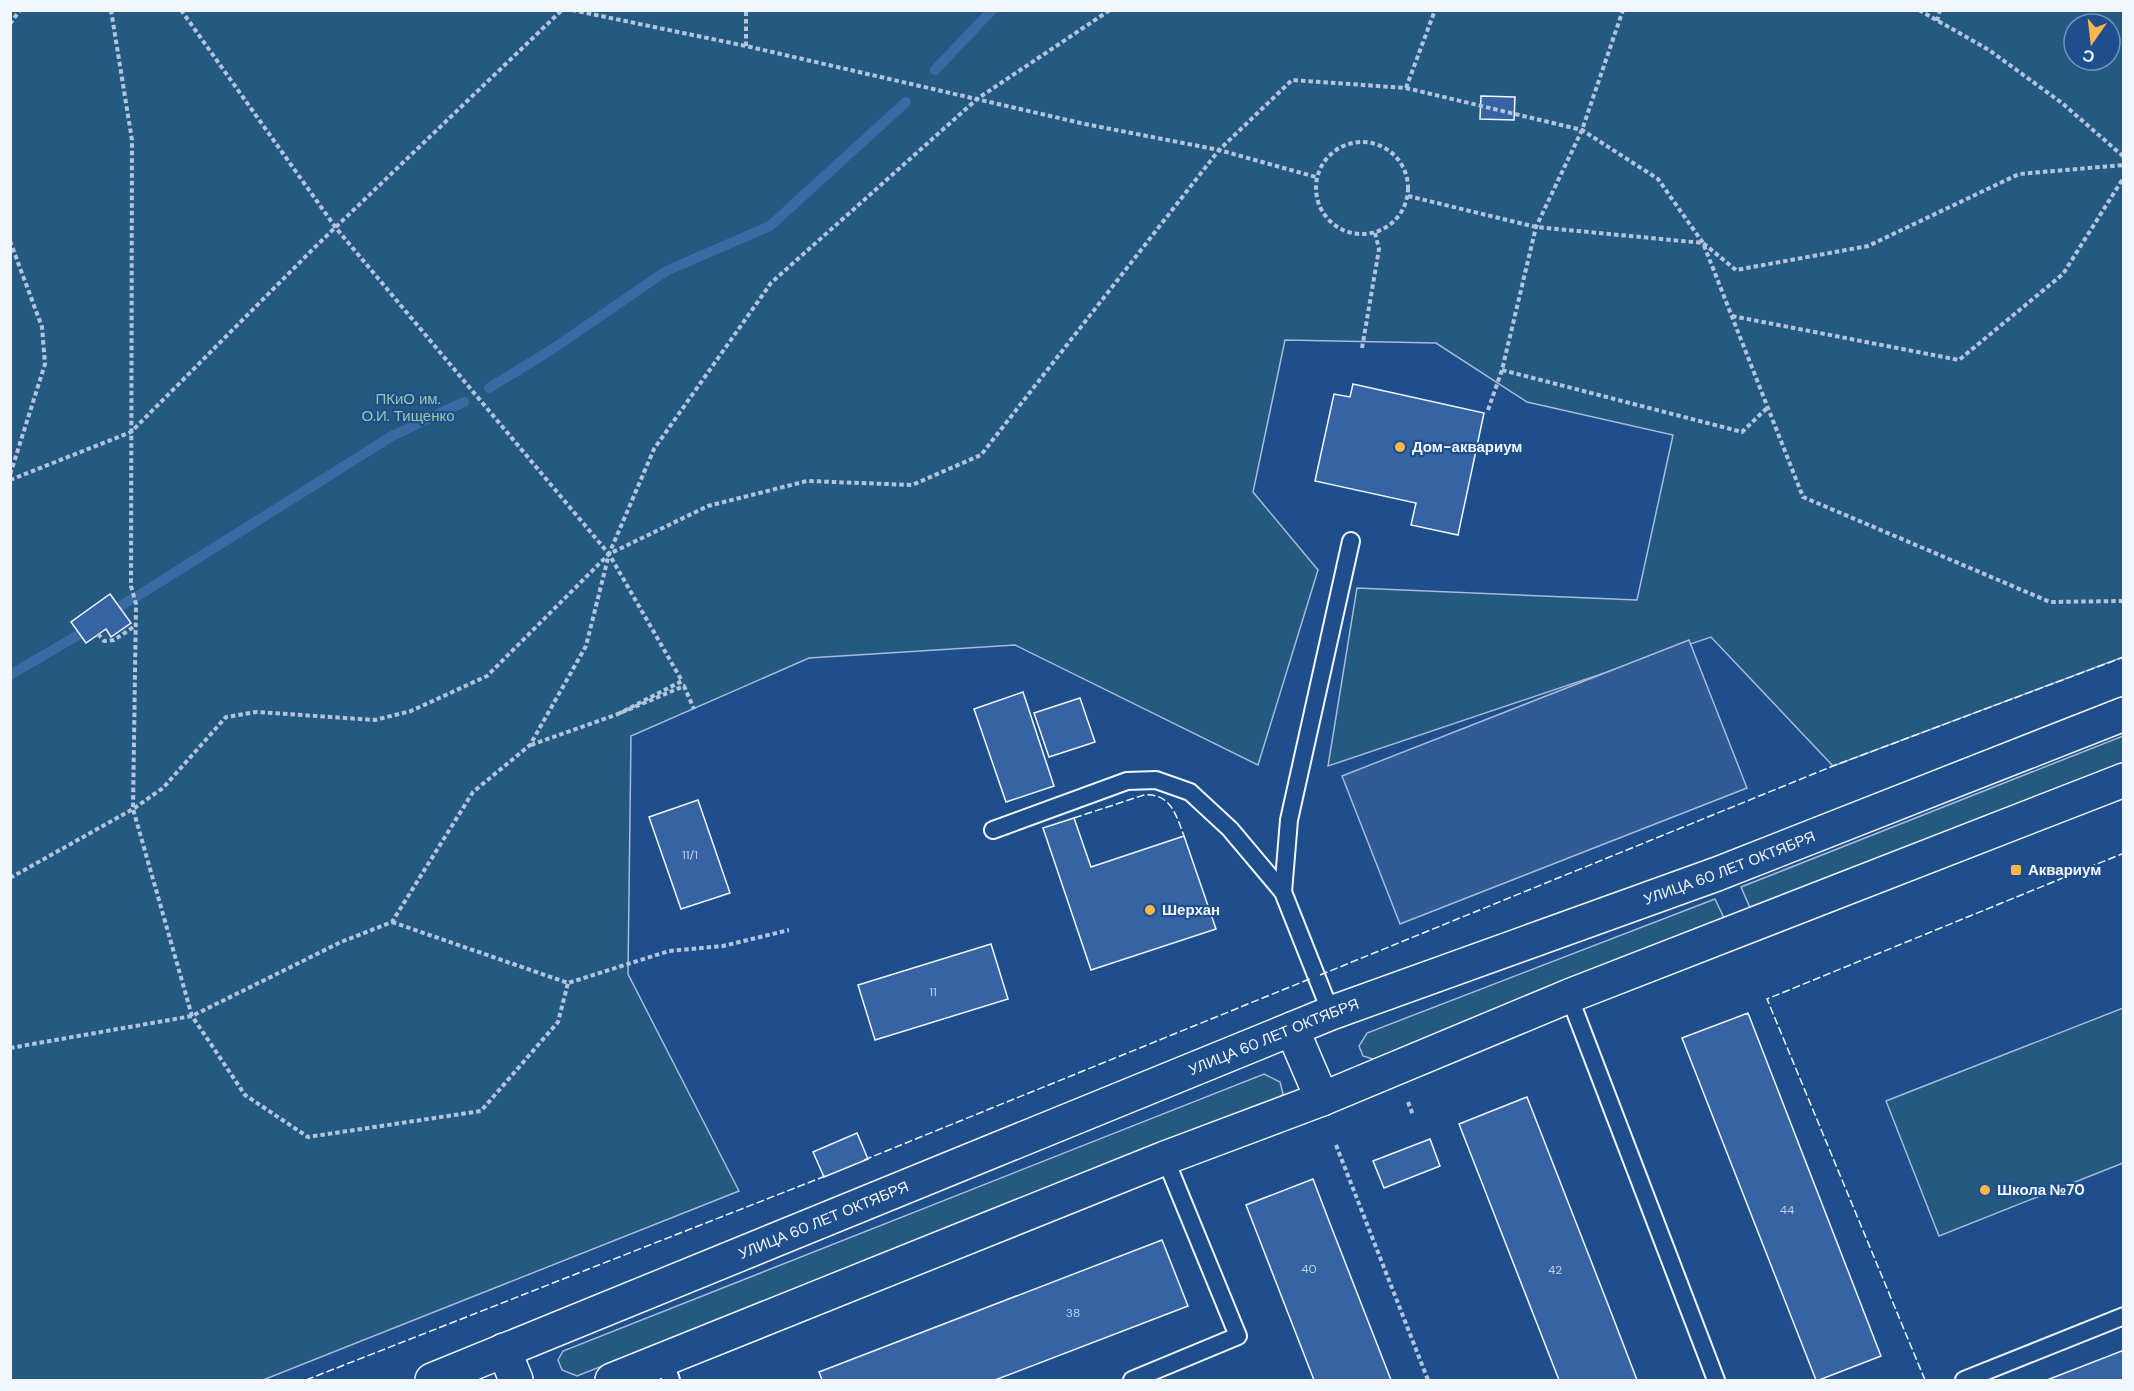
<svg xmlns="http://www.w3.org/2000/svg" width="2134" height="1391" font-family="'DM Sans',sans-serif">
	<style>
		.green { fill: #245a82; stroke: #a8bbd7; stroke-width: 1.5; fill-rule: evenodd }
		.parking { fill: #305b95; stroke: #a8bbd7; stroke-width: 1.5 }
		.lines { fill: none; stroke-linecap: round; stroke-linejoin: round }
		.stream { stroke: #3b69a3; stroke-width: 10 }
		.building { fill: #3563a3; stroke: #f2f6ff; stroke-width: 1.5 }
		.service-casing { stroke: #f2f6ff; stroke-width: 20 }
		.secondary-casing { stroke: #f2f6ff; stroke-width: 36 }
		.path { stroke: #b3c4dc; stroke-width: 4; stroke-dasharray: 4.5 3; stroke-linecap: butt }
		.service { stroke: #1f4e8c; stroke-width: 16 }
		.secondary { stroke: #1f4e8c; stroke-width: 33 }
		.fence { stroke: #f2f6ff; stroke-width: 1.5; stroke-dasharray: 8 3; stroke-linecap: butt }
		.poi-dot { fill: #ffb74d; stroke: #1f4e8c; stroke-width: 2 }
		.labels { text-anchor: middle; stroke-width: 4.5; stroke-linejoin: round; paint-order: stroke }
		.number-label { font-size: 12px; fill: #c3d1e8 }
		.park-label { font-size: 15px; fill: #97c8a6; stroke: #1f4e8c }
		.poi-label { font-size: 15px; font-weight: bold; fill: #f2f6ff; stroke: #1f4e8c; text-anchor: start }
		.street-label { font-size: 15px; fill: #f2f6ff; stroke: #1f4e8c }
	</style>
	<rect width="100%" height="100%" fill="#1f4e8c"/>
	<g class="green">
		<path d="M10 11H2123V657L1833 766 1711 637 1328 766 1357 588 1637 600 1673 435 1527 402 1436 343 1285 340 1253 492 1318 570 1258 765 1015 645 809 658 631 736 628 974 739 1191 263 1380H11ZM2074 24H2110V60H2074Z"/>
		<polygon points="2123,736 2123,764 1751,910 1741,887"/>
		<polygon points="1715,899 1726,922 1379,1061 1363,1056 1359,1046 1367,1033"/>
		<polygon points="2123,1008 2123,1163 1939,1236 1886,1101"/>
		<polygon points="1264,1074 1280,1082 1283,1094 1276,1101 577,1376 562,1370 558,1360 563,1351"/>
	</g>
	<polygon class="parking" points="1689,640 1747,788 1400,924 1342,776"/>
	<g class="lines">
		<g class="stream">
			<polyline points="935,70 992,10"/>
			<polyline points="489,388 551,350 666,271 770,226 906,102"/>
			<polyline points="136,597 392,436 464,402"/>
			<polyline points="119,607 132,599"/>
			<polyline points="10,675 80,634"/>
		</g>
	</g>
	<g class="building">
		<polygon points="1481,96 1515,97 1514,120 1480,119"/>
		<polygon points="1353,384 1484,413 1458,535 1411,525 1416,503 1315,481 1334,394 1350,397"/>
		<polygon points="110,594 131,623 111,637 106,629 86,643 71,622"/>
		<polygon points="1023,692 1054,786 1006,802 974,709"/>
		<polygon points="1080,698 1095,742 1049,757 1034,713"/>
		<polygon points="698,800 730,893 681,909 649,817"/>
		<polygon points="1074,818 1091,867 1184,836 1216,929 1091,970 1043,828"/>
		<polygon points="991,944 1008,999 875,1040 858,985"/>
		<polygon points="1748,1013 1881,1356 1819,1380 1816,1380 1682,1038"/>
		<polygon points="1527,1097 1609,1307 1637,1380 1559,1380 1459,1124"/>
		<polygon points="857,1133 868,1159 824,1177 813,1152"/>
		<polygon points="1430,1139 1440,1166 1384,1188 1373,1161"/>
		<polygon points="1313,1179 1329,1221 1391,1380 1314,1380 1246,1205"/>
		<polygon points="1162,1240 1188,1306 995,1380 822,1380 819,1372"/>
		<polygon points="2124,1350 2124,1380 2047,1380"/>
	</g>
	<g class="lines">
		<g class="service-casing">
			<g id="service">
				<polyline points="993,830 1127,781 1156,780 1190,792 1230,829 1283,892 1331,1013"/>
				<polyline points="1283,892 1289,820 1351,541"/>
				<polyline points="1569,996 1716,1380"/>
				<polyline points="664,1360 671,1380"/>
				<polyline points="1132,1380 1238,1336 1165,1158"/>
				<polyline points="1964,1380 2124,1316"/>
			</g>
		</g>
		<g class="secondary-casing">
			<g id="secondary">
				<polyline points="1292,1029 1322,1099"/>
				<polyline points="504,1350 516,1380"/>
				<path id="s1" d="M432 1380 1331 1013 1717 874 2124 714"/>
				<polyline points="612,1380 1165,1158 1322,1099 1569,996 2124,780"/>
			</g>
		</g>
		<g class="path">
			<polyline points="111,10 132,140 131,586 136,604 133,809 192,1016 245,1095 308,1137 481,1111 558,1022 568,983"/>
			<polyline points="181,10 336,228 609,554 682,681 618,714 684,686 694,709"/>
			<polyline points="572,10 746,46 1085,124 1219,150 1316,177"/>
			<polyline points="1919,10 1989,50 2062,103 2124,157"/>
			<polyline points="1937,21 1940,10"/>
			<polyline points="10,24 20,10"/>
			<polyline points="746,46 746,10"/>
			<polyline points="1406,88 1435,10"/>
			<circle cx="1362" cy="188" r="46"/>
			<polyline points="1408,196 1536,227 1703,243 1736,270 1868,246 2019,174 2124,165"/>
			<polyline points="10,241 42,327 45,364 10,475"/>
			<polyline points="1732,316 1959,360 2063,274 2124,177"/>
			<polyline points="1362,348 1379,249 1375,233"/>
			<polyline points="1502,370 1742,432 1768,407"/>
			<polyline points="1488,410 1502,370 1536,227 1582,130 1623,10"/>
			<polyline points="10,480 131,432 315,247 562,10"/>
			<polyline points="98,634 104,641 114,640 135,626"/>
			<polyline points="531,745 618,714"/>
			<polyline points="10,878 133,809 163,788 226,717 256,712 375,720 411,711 487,676 609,554 708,506 807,481 912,485 981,455 1219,150 1292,80 1406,88 1582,130 1658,179 1703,243 1803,497 2050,602 2124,601"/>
			<polyline points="392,922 568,983 669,951 723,946 789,930"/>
			<polyline points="10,1048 192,1016 341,942 392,922 473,792 530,745 586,646 609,554 654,449 771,283 977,99 1110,10"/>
			<polyline points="1408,1102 1413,1115"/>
			<polyline points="1336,1145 1428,1380"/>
		</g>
		<use href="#service" class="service"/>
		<use href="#secondary" class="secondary"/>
		<g class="fence">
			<path d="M1074 818 1144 795C1171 793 1176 815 1184 836"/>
			<polyline points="1320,975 1833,766 2124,657"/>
			<polyline points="864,1160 1312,978"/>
			<polyline points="306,1380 828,1175"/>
			<polyline points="1925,1380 1767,999 2124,853"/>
		</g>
	</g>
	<g class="poi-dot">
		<circle cx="1400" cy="447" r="6"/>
		<rect x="2010" y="864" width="12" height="12" rx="3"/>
		<circle cx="1150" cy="910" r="6"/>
		<circle cx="1985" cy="1190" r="6"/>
	</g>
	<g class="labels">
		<g class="number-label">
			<text x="690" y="859">11/1</text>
			<text x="933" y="996">11</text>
			<text x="1787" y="1214">44</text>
			<text x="1309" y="1273">40</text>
			<text x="1555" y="1274">42</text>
			<text x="1073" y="1317">38</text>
		</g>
		<g class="park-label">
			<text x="408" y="404">ПКиО им.<tspan x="408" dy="17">О.И. Тищенко</tspan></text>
		</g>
		<g class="poi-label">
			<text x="1412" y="452">Дом-аквариум</text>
			<text x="2028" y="875">Аквариум</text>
			<text x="1162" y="915">Шерхан</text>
			<text x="1997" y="1195">Школа №70</text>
		</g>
		<g class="street-label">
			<text dy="5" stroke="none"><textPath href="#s1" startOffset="1395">УЛИЦА 60 ЛЕТ ОКТЯБРЯ</textPath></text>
			<text dy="5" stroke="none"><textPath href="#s1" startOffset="909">УЛИЦА 60 ЛЕТ ОКТЯБРЯ</textPath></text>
			<text dy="5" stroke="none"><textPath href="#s1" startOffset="423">УЛИЦА 60 ЛЕТ ОКТЯБРЯ</textPath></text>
		</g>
	</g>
	<rect width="2134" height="1391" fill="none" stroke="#f2f6ff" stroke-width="24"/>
	<g transform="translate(2092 42) rotate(194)"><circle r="28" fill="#1f4e8c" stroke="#7391ba" stroke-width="1.5"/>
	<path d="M0-4.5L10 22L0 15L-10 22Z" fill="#ffb74d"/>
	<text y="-9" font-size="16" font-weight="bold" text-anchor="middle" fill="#f2f6ff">С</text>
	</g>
</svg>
